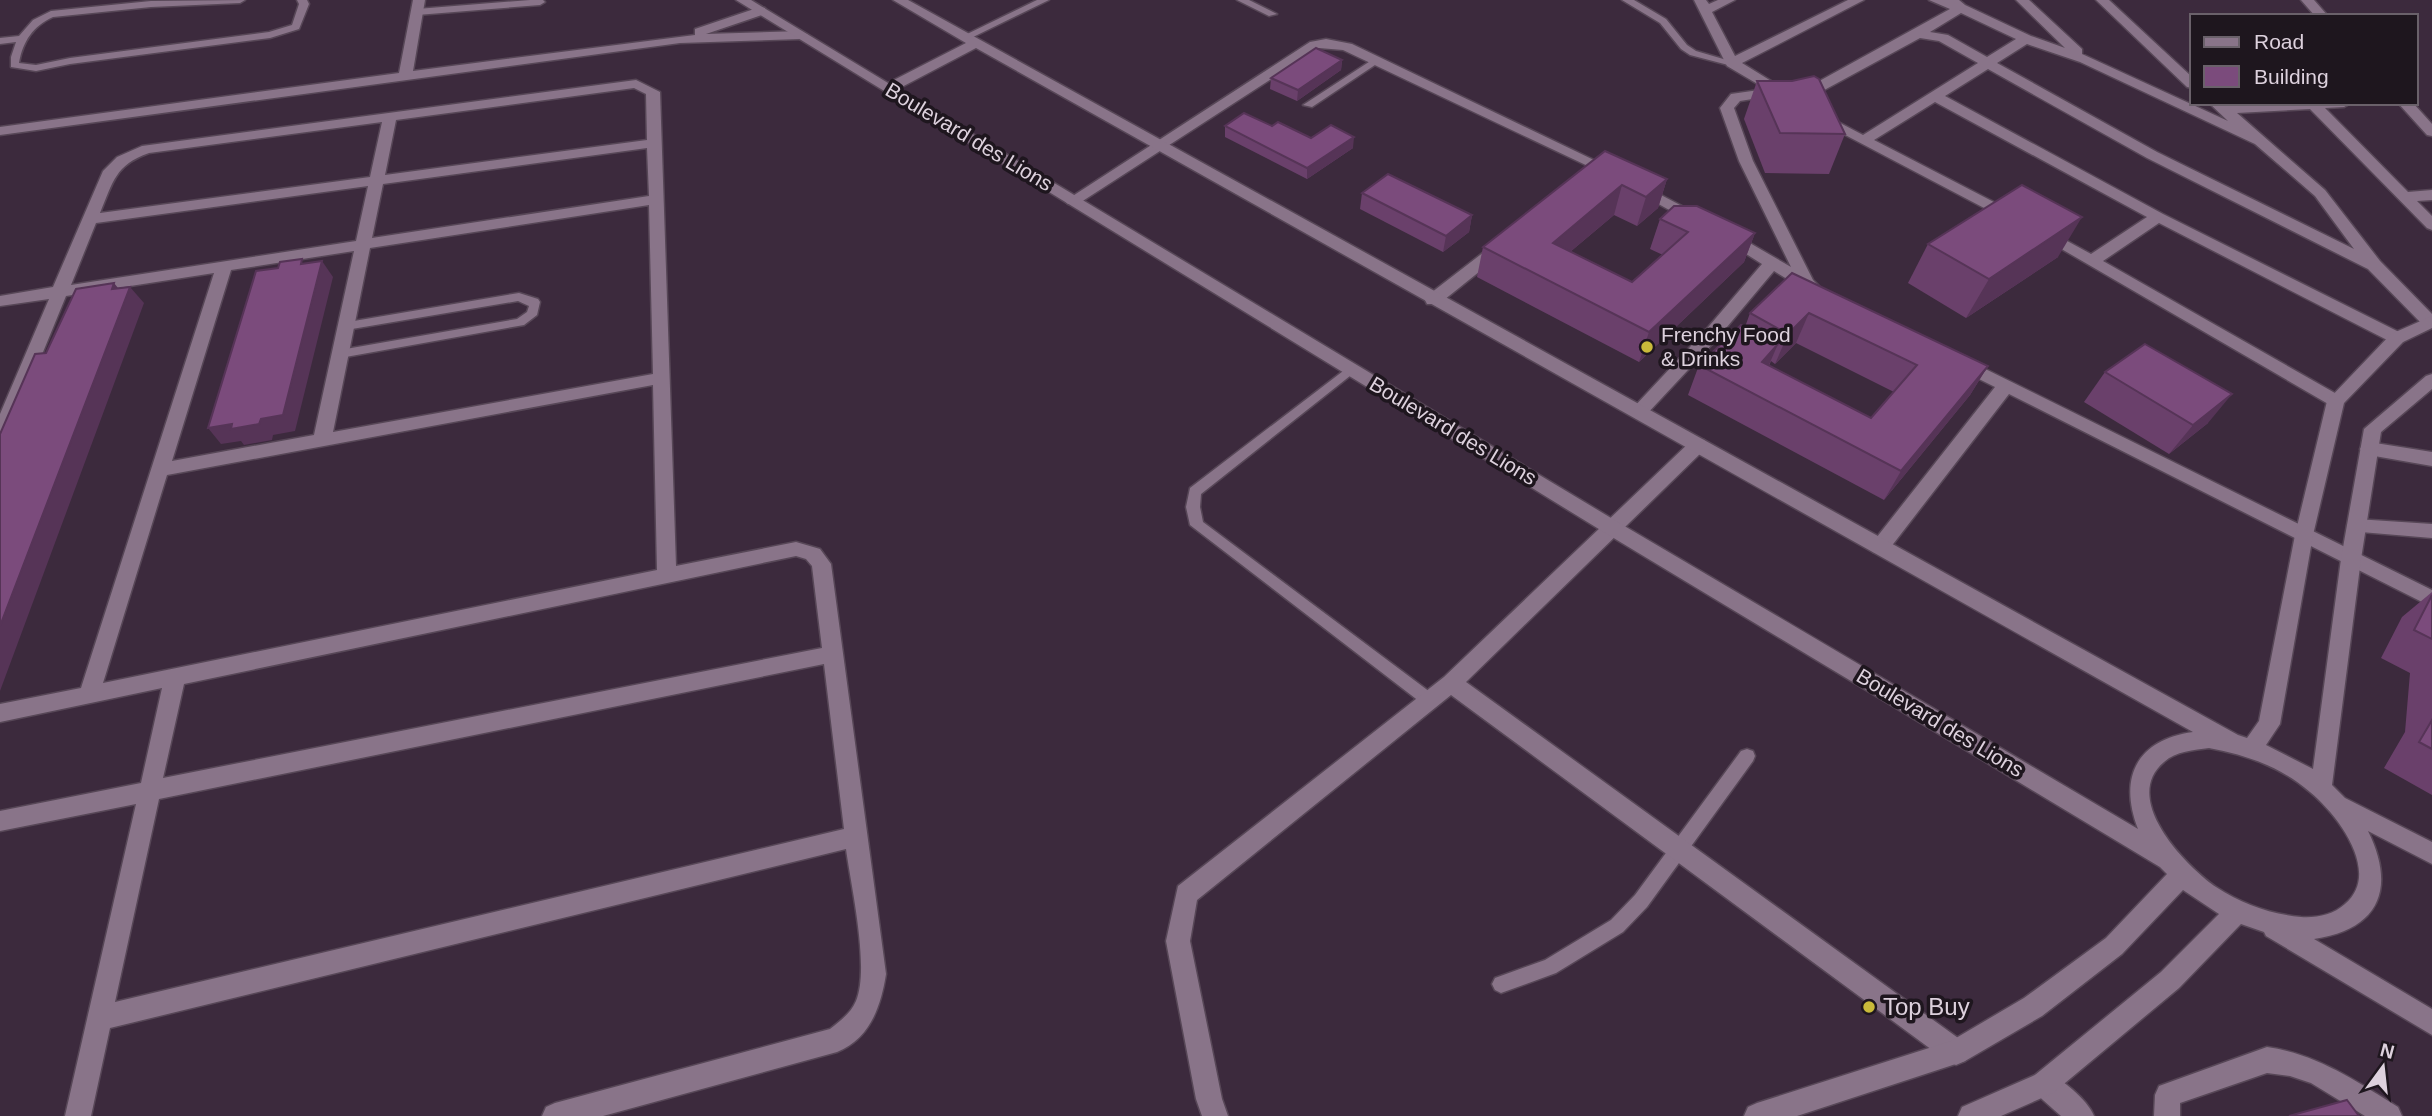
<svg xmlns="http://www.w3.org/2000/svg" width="2432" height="1116" font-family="Arial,sans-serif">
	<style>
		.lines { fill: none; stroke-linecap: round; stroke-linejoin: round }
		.service-casing { stroke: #574757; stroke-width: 3 }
		.minor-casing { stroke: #574757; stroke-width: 3 }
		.secondary-casing { stroke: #574757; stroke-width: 3 }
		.service { fill: #897489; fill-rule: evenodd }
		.minor { fill: #897489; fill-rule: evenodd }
		.secondary { fill: #897489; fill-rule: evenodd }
		.wall { fill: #6a406b; fill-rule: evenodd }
		.shaded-wall { fill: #563457 }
		.building { fill: #7b4b7c; stroke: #563457; stroke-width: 2 }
		.poi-dot { fill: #c9ba3a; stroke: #1e161e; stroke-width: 2.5 }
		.labels { text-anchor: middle; stroke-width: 7; stroke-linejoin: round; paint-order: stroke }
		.street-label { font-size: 21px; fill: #ddd1dd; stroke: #1e161e }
		.poi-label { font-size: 21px; fill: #ddd1dd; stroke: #1e161e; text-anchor: start }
		.near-poi-label { font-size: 24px; fill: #ddd1dd; stroke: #1e161e; text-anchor: start }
	</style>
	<rect width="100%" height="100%" fill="#3c2a3d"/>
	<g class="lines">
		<g class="service-casing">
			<g id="service">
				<path d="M245 0 240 3 151 7 53 17C33 26 23 41 19 63L36 65 70 58 269 32 292 25 299 4 297 0H307L309 4 299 29 270 38 70 64 36 71 11 67V57L16 42 0 44V38L19 36 33 20 51 11 151 1Z"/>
				<polygon points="530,0 543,0 545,2 540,5 417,15 412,12 417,9"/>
				<polygon points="1037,0 1049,0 969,39 961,37"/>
				<polygon points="1237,0 1249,0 1277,14 1269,16"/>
				<polygon points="1622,0 1634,0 1666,19 1687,45 1696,51 1737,63 1732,66 1690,55 1681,49 1660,23"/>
				<polygon points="1375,58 1380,61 1378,63 1312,107 1303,105"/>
				<polygon points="519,293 538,299 540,302 537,315 524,325 340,358 334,354 340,350 517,319 527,312 529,306 518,301 346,330 340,326 342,323"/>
				<polygon points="1351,365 1357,369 1355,372 1201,494 1200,507 1203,522 1434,695 1437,700 1434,705 1429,706 1424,705 1190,525 1186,507 1190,488"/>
				<polygon points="1747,749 1753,751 1755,756 1753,761 1647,907 1623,932 1556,973 1501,993 1495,990 1492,984 1495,978 1545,960 1611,920 1635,895 1741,751"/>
			</g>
		</g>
		<g class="minor-casing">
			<g id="minor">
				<polygon points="413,0 425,0 413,71 695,35 695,29 760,7 765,8 765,14 706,34 801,31 808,35 801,39 680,43 0,135 0,127 399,73"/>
				<polygon points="1694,0 1706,0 1709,4 1718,0 1735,0 1712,12 1735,56 1848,0 1864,0 1742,63 1792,94 1785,98 1777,95 1740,101 1734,108 1753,161 1813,280 1819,286 1811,291 1805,290 1774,271 1716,340 1645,416 1639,418 1630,412 1633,408 1704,332 1762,264 1721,238 1718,235 1721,232 1731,232 1791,267 1739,161 1720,108 1731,94 1766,89 1727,66"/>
				<path d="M1929 0H1959L1965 5 2031 36 2065 48 2016 0H2029L2082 49V54L2228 121 2209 103 2227 106 2351 103 2344 107 2325 108 2408 192 2432 190V200L2417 201 2432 216V230L2427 228 2310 109 2237 113 2325 190 2380 261 2432 314V327L2424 326 2368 269 2147 158 1988 69 1945 96 2163 214 2403 334 2405 338 2403 342H2391L2159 223 2103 261 2342 397 2345 401 2336 407 2330 405 2034 233 2037 230H2047L2091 254 2147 217 1935 102 1874 140 2017 214 2020 217 2017 220H2007L1811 117 1813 114H1823L1863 135 1978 63 1939 41 1920 38 1804 101H1794V95L1950 9ZM1961 13 2016 39 1987 57 1948 35 1930 32ZM2027 44 2080 62 2255 144 2315 196 2354 249 2157 152 1997 63Z"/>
				<polygon points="2096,0 2109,0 2192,77 2192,88 2187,87"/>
				<polygon points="2301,0 2314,0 2328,16 2315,16"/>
				<polygon points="1326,39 1352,44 1621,173 1614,177 1609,176 1343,50 1319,48 1078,204 1068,204 1065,201 1310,42"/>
				<path d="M636 80 660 92 676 566 796 542 820 549 831 564 886 974C881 1006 870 1039 837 1052L603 1116H542L546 1107 555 1103 830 1029C840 1021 851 1013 856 1001 870 968 851 886 846 849L110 1028 91 1116H65L136 804 0 831V811L141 783 162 688 0 722V704L81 688 214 273 66 296 9 435 6 440 0 441V414L49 299 0 306V296L53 287 103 171 117 157 142 146ZM634 88 646 94 647 140 385 175 396 120ZM382 122 370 177 100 213C113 182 115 165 149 153ZM647 148 649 196 372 238 383 184ZM368 186 356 241 71 285 96 223ZM649 205 653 374 333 432 370 248ZM354 251 314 435 172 461 231 270ZM653 385 657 570 103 683 167 475ZM796 556 806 559 812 566 822 648 163 778 184 684ZM824 664 844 829 115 1002 159 799Z"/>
				<polygon points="2398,103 2413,103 2432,124 2432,136 2427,135"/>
				<polygon points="1640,184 1701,216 1704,219 1696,224 1691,222 1635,191 1633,188 1635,185"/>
				<polygon points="1499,243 1505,245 1507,248 1505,251 1439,304 1427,304 1425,300 1427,296 1493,245"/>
				<polygon points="1959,356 2432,590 2432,607 2009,394 1887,552 1880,554 1873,552 1870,547 1873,542 1995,387 1953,366 1951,362"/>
				<polygon points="1698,439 1704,440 1707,445 1704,450 1466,682 1965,1043 1969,1052 1965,1061 1956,1065 1947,1061 1451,695 1197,900 1190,941 1222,1099 1228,1116 1202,1116 1196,1099 1166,941 1178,886 1444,677 1692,440"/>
				<polygon points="2369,442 2432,452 2432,466 2363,454 2360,449 2363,444"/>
				<polygon points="2356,519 2432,524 2432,538 2349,531 2347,526 2349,521"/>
				<path d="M2267 1047C2317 1054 2356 1081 2398 1107L2402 1116H2365L2311 1083 2290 1076 2267 1073 2180 1103V1116H2154L2155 1095 2159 1086Z"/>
				<path d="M2044 1071C2061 1078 2087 1099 2094 1116H2061L2035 1093 2031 1084 2035 1075Z"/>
			</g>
		</g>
		<g class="secondary-casing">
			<path id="secondary" d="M736 0H751L888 83 966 43 893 0H908L2238 735 2247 738 2259 721 2295 535 2327 401 2391 334 2432 316V328L2403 342 2344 403 2313 535 2280 724 2266 745 2313 769 2341 559 2364 429 2426 376 2432 374V389L2381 432 2361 559 2332 785 2345 798 2432 842V864L2368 831C2396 888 2380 929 2314 939L2432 1009V1035L2266 936 2264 932 2241 924 2179 988 2053 1093 2001 1116H1958L1962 1107 2035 1075 2161 972 2219 914 2183 890 2122 954 2042 1016 1965 1061 1797 1116H1744L1748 1107 1757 1103 1951 1041 2024 998 2106 938 2167 874 2160 867 1607 534ZM976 48 2193 732C2137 740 2118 777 2138 829L1621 524 898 89ZM2209 748C2247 755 2281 767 2310 792 2338 815 2382 873 2345 904 2333 915 2316 918 2301 917 2270 914 2242 904 2216 887 2186 866 2120 799 2164 762 2176 751 2194 750 2209 748Z"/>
		</g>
		<use href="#service" class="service"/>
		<use href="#minor" class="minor"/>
		<use href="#secondary" class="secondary"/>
	</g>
	<g class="wall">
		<polygon points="1342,60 1341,70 1297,101 1270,89 1271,78"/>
		<polygon points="1757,81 1845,134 1829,174 1765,173 1744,119"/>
		<polygon points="1225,126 1272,126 1311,138 1353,148 1307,179 1225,137"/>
		<polygon points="1605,151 1667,179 1658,208 1637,226 1614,215 1570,252 1632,282 1663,255 1650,249 1660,219 1755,233 1744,262 1639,362 1477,277 1483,247"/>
		<polygon points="1362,193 1472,215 1469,232 1443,252 1360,209"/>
		<polygon points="1928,244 2058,257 1966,318 1908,283"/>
		<path d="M1792 273 1988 366 1970 395 1884 500 1688 395 1699 365 1745 327 1750 313ZM1796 343 1894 392 1871 418 1769 366 1771 361 1775 364Z"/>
		<polygon points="2105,372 2208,423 2169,454 2084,402"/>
		<polygon points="2432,592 2432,795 2384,768 2405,732 2410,673 2381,658 2402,617"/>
	</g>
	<g class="shaded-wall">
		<polygon points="1342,60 1341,70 1297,101 1298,90"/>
		<polygon points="1354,137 1353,148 1307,179 1307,168"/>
		<polygon points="1667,179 1658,208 1637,226 1646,197"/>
		<polygon points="1622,185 1614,215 1545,273 1553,243"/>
		<polygon points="1472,215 1469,232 1443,252 1446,236"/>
		<polygon points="2082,217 2058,257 1966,318 1989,279"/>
		<polygon points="1755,233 1744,262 1639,362 1649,332"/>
		<polygon points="322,261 333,277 295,431 273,435 272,440 244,445 241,441 221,444 208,428 261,419"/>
		<polygon points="114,283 126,298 130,287 144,303 0,691 0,626"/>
		<polygon points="1809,313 1796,343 1775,364 1788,334"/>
		<polygon points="1778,344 1765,374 1762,362"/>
		<polygon points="1988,366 1970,395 1884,500 1901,471"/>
		<polygon points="2232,394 2208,423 2169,454 2193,425"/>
	</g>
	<g class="building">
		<polygon points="1316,48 1342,60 1298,90 1271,78"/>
		<polygon points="1814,76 1819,79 1845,134 1780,133 1757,81 1792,81"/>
		<polygon points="1244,113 1272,126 1278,122 1311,138 1331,125 1354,137 1307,168 1225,126"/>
		<polygon points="1605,151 1667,179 1646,197 1622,185 1553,243 1632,282 1688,232 1660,219 1674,206 1697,206 1755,233 1649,332 1483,247"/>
		<polygon points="1388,174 1472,215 1446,236 1362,193"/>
		<polygon points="2022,185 2082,217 1989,279 1928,244"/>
		<polygon points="302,259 301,264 322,261 283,415 261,419 259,424 231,429 232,424 208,428 256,271 278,268 280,262"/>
		<polygon points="1792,273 1988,366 1901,471 1699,365 1741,325 1778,344 1762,362 1871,418 1917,365 1809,313 1788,334 1750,313"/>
		<polygon points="114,283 112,289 130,287 0,626 0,434 35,354 46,353 76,289"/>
		<polygon points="2145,344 2232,394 2193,425 2105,372"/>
		<polygon points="2432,595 2432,639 2414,630"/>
		<polygon points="2432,720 2432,749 2419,742"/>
		<polygon points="2347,1100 2359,1116 2289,1116"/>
	</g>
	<g class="poi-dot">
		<circle cx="1647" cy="347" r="7"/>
		<circle cx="1869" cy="1007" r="7"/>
	</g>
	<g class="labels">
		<g class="street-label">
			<text transform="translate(969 137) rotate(31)" y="7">Boulevard des Lions</text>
			<text transform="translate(1453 431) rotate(31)" y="7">Boulevard des Lions</text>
			<text transform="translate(1940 723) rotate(31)" y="7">Boulevard des Lions</text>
		</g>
		<g class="poi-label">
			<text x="1661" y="342">Frenchy Food<tspan x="1661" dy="24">&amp; Drinks</tspan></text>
		</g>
		<g class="near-poi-label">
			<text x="1883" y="1015">Top Buy</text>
		</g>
	</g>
	<rect x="2190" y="14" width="228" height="91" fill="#1e161e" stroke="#6a616a" stroke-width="2"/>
	<rect x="2204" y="37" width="35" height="10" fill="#897489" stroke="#6a616a" stroke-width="2"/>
	<text x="2254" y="49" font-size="21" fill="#ddd1dd">Road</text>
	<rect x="2204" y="66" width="35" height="21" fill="#7b4b7c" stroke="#6a616a" stroke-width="2"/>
	<text x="2254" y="84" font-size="21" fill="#ddd1dd">Building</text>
	<g transform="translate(2383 1067) rotate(15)" stroke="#1e161e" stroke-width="5" paint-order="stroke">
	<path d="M0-5L12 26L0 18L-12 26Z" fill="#ddd1dd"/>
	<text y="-10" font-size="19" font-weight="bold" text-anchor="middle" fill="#ddd1dd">N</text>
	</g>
</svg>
